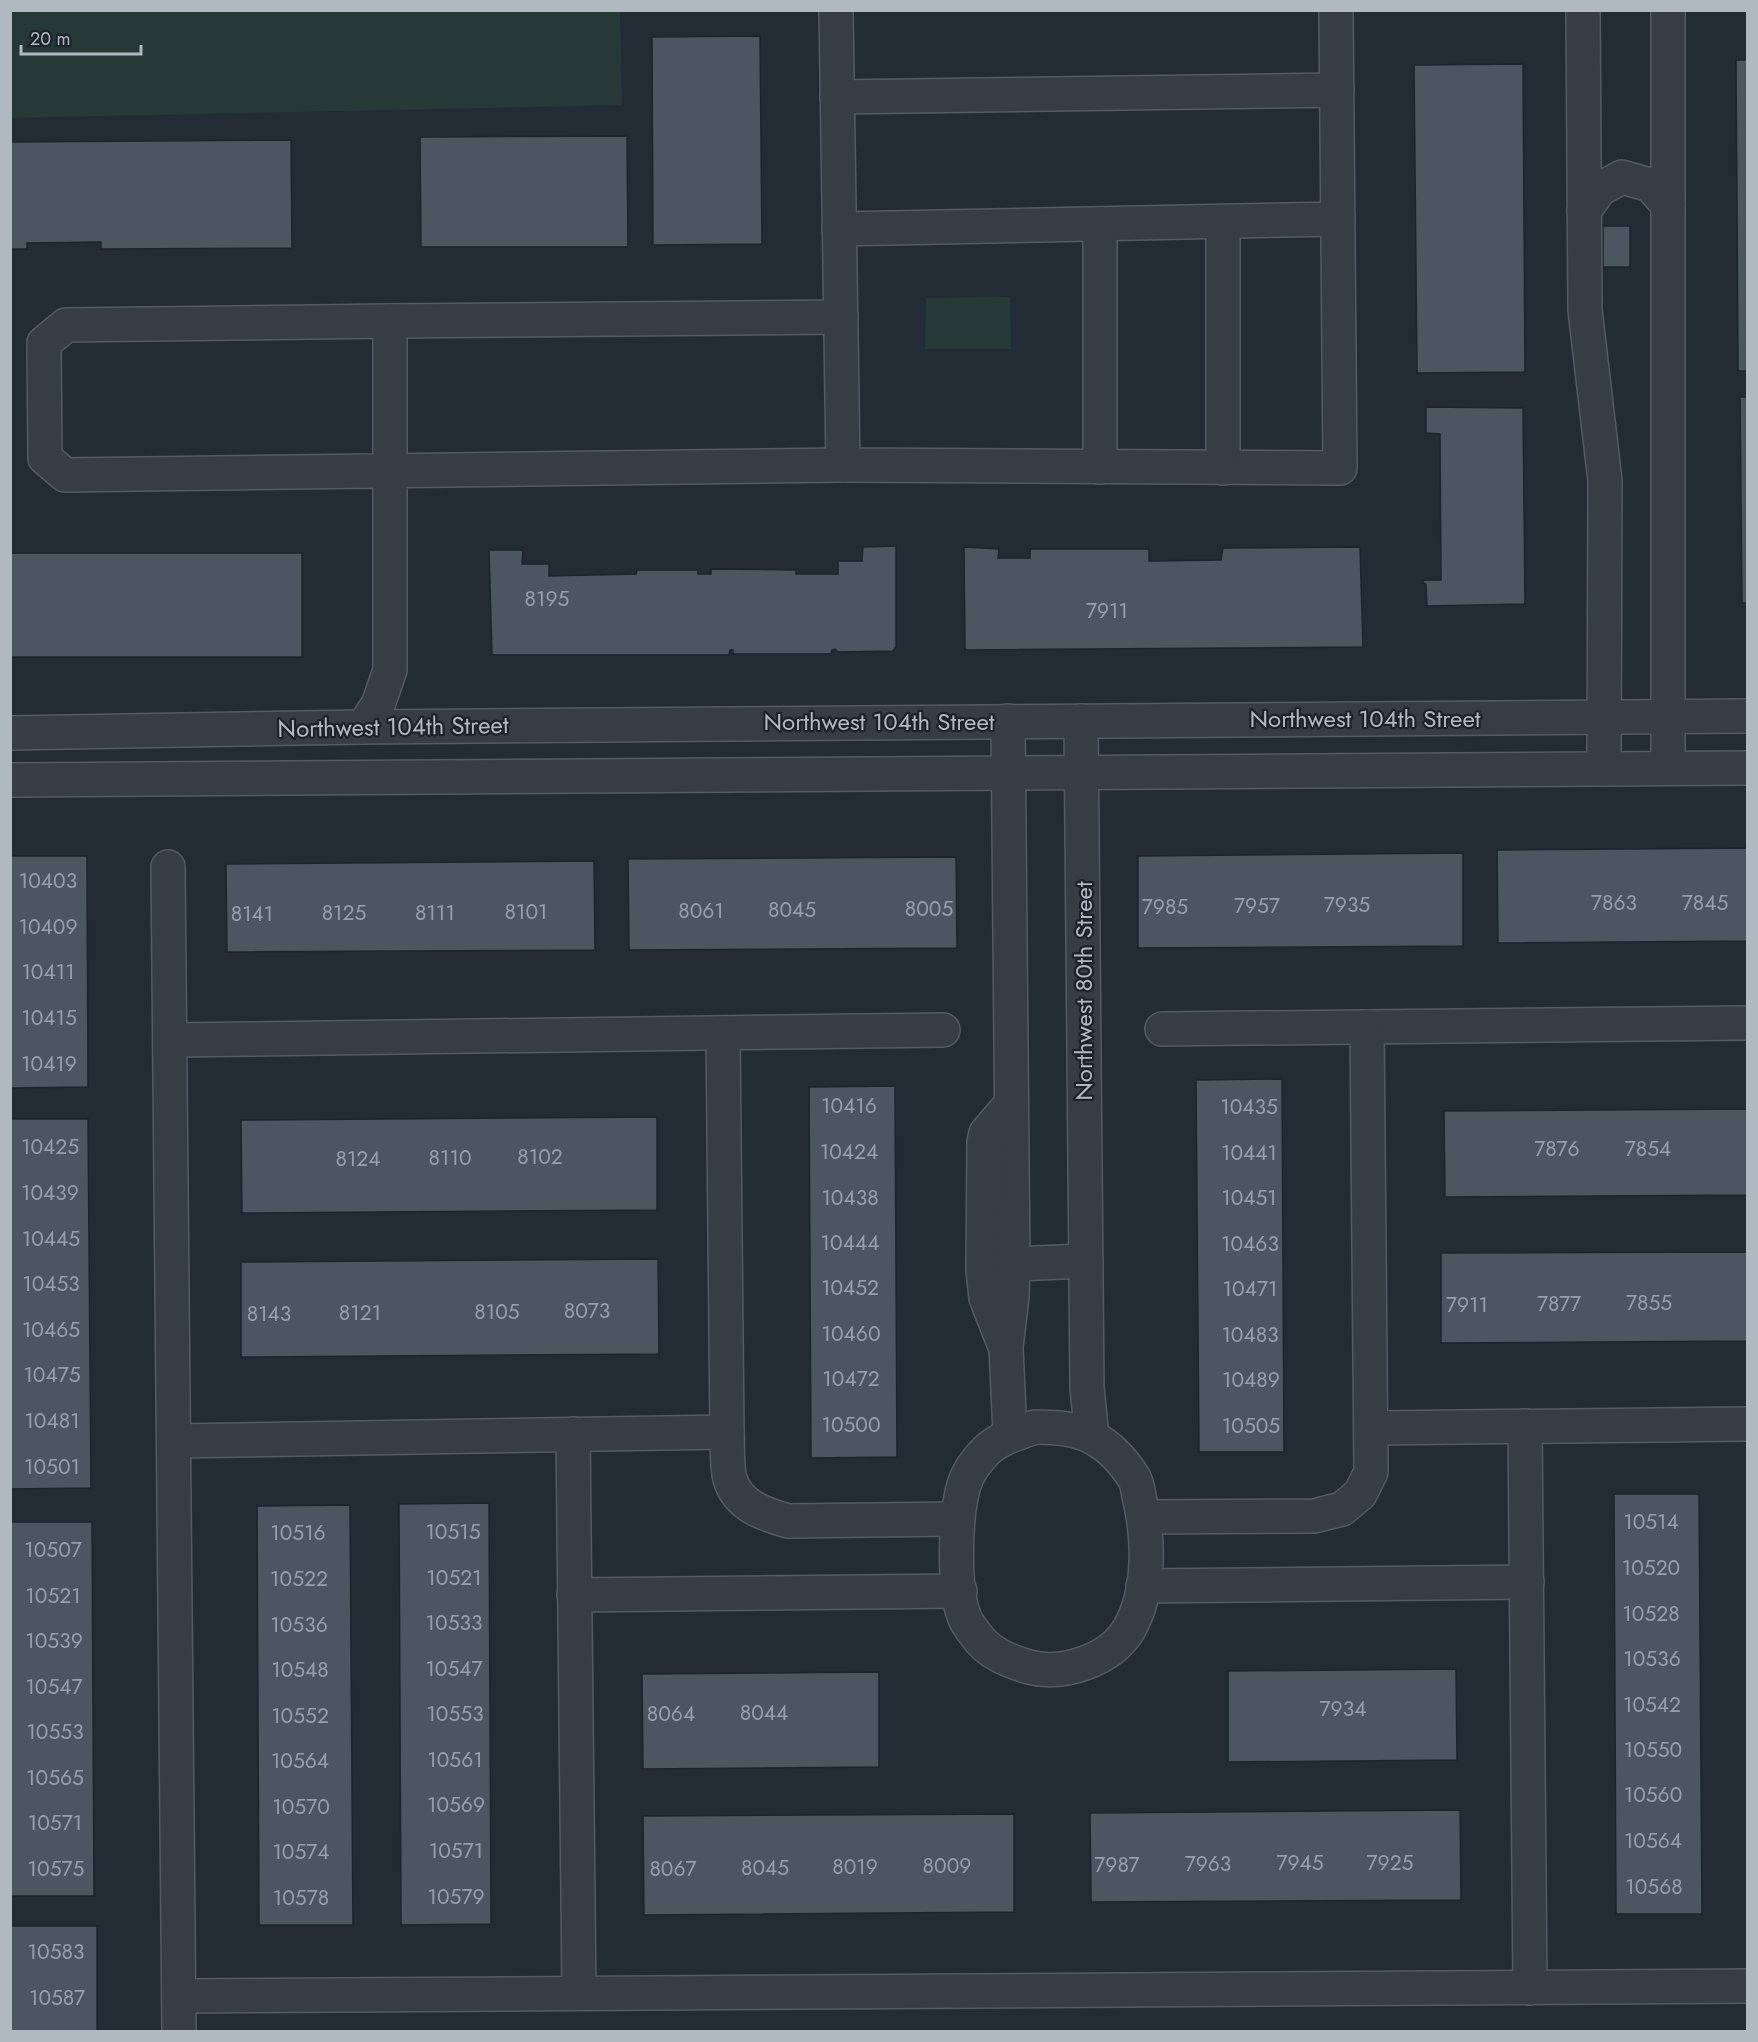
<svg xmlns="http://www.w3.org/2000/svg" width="1758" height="2042" font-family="Jost,sans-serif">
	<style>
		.green { fill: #273937 }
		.building { fill: #4b5660; stroke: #1d242c; stroke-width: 1.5 }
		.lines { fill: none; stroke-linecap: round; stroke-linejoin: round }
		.minor-casing { stroke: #535b63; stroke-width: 36 }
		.minor { stroke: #363d45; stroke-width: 33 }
		.labels { text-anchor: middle; stroke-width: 4.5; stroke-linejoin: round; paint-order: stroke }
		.number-label { font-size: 21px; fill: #97a0aa }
		.street-label { font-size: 24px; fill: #b0b8c2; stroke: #1b222a }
	</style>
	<rect width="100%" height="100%" fill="#232b34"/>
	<g class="green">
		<polygon points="10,11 620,11 622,105 11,118"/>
		<polygon points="1010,297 1011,349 925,349 926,298"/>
	</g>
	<g class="building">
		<polygon points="760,36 762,244 653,245 652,37"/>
		<polygon points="1736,60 1748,60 1748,371 1738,371"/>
		<polygon points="1523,64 1525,372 1417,373 1414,65"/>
		<polygon points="627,136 628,247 421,247 420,137"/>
		<polygon points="291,140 292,248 101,249 101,242 27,243 27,249 10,249 10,142"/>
		<rect x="1603" y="226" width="27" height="41"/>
		<polygon points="1740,397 1748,397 1748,603 1742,603"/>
		<polygon points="1426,407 1523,408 1525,604 1427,606 1426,584 1423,583 1423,580 1441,580 1440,434 1426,433"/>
		<polygon points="896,546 896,647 893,651 838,652 835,649 832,650 831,654 733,654 733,650 730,650 729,655 492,655 489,550 523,550 522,564 549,564 549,576 636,574 637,570 698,570 698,574 711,574 711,569 796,570 796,574 838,574 838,561 862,561 863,547"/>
		<polygon points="964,547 999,549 998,558 1030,558 1030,549 1149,549 1149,561 1221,560 1223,548 1360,547 1363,647 965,650"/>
		<rect x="10" y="553" width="292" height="104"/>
		<polygon points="1748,848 1748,941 1498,943 1497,850"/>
		<polygon points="1463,853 1463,946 1138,948 1138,856"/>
		<polygon points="10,856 87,856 88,1087 10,1088"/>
		<polygon points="956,857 957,948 629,950 628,859"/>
		<polygon points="594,861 595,950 227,952 226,864"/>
		<polygon points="1282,1079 1284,1452 1199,1452 1196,1080"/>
		<polygon points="895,1086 897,1457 811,1458 809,1087"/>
		<polygon points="1748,1109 1748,1195 1445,1197 1444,1111"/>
		<polygon points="657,1117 657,1210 242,1213 241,1120"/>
		<polygon points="10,1119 88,1119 91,1488 10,1489"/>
		<polygon points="1748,1252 1748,1341 1441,1343 1441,1253"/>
		<polygon points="658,1259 659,1354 241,1357 241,1262"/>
		<polygon points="1614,1494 1699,1494 1702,1914 1616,1914"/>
		<polygon points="489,1503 491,1924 401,1925 399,1504"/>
		<polygon points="350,1505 353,1925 259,1925 257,1506"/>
		<polygon points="10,1522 92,1522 94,1896 10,1896"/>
		<polygon points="1456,1669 1457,1760 1228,1762 1228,1671"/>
		<polygon points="879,1672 879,1767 643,1769 642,1674"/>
		<polygon points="1460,1810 1461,1900 1091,1902 1090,1813"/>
		<polygon points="1014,1814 1014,1912 644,1915 643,1816"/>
		<rect x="10" y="1926" width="87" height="106"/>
	</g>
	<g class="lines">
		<g class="minor-casing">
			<g id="minor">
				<polyline points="836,10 843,465 1340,468 1336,10"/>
				<polyline points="1583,10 1585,310 1605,481 1604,769"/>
				<polyline points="1668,10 1668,768"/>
				<polyline points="837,97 1337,90"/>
				<polyline points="1584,211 1600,189 1622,177 1650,185 1668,205"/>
				<polyline points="1223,222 1223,468"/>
				<polyline points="839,229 1338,219"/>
				<polyline points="390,321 841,317"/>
				<polyline points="1100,467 1100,224"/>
				<polyline points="1008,721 1013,1264 1012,1297 1006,1347 1010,1435"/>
				<polyline points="1081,721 1087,1388 1092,1437"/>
				<polyline points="363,727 378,705 390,670 390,321 66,325 44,343 45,458 65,475 843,465"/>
				<polyline points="10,733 363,727 1748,716"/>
				<polyline points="10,780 1748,768"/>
				<polyline points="168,867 179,2032"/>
				<polyline points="1162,1029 1748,1023"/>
				<path d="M723 1033 727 1432C728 1446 726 1465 730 1479 738 1506 764 1514 788 1521L957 1519"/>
				<polyline points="170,1040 943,1030"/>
				<polyline points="1013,1264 1086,1261"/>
				<polyline points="1004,1344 986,1298 983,1270 984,1142 986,1133 1011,1104"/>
				<polyline points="1525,1426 1530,1988"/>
				<path d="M1035 1427C1054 1427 1075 1428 1092 1437 1109 1446 1124 1462 1134 1478 1137 1483 1138 1490 1139 1496 1149 1537 1151 1591 1129 1629 1111 1660 1063 1676 1029 1667 1009 1661 988 1653 976 1635 972 1630 966 1622 964 1616 953 1586 955 1515 964 1485 968 1472 977 1460 986 1451 999 1438 1019 1433 1035 1427Z"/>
				<polyline points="1372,1428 1748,1424"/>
				<polyline points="573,1434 579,1993"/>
				<polyline points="174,1441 727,1432"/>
				<polyline points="1144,1517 1314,1516 1342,1509 1360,1494 1371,1472 1367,1027"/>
				<polyline points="1143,1586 1527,1582"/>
				<polyline points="574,1595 960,1591"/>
				<polyline points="179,1996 1748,1986"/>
			</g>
		</g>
		<use href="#minor" class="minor"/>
	</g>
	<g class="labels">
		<g class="number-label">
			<text x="547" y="606">8195</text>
			<text x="1107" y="618">7911</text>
			<text x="48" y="888">10403</text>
			<text x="1614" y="910">7863</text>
			<text x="1705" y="910">7845</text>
			<text x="1347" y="912">7935</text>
			<text x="1257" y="913">7957</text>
			<text x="1165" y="914">7985</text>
			<text x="929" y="916">8005</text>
			<text x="792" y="917">8045</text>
			<text x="701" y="918">8061</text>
			<text x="526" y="919">8101</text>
			<text x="344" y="920">8125</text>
			<text x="435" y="920">8111</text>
			<text x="252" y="921">8141</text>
			<text x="48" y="934">10409</text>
			<text x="48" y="979">10411</text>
			<text x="49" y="1025">10415</text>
			<text x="49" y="1071">10419</text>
			<text x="849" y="1113">10416</text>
			<text x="1249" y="1114">10435</text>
			<text x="50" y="1154">10425</text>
			<text x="1557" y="1156">7876</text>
			<text x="1648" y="1156">7854</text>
			<text x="849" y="1159">10424</text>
			<text x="1249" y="1160">10441</text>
			<text x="540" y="1164">8102</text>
			<text x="450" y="1165">8110</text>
			<text x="358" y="1166">8124</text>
			<text x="50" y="1200">10439</text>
			<text x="850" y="1205">10438</text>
			<text x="1249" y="1205">10451</text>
			<text x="51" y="1246">10445</text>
			<text x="850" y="1250">10444</text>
			<text x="1250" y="1251">10463</text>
			<text x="51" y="1291">10453</text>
			<text x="850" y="1295">10452</text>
			<text x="1250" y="1296">10471</text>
			<text x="1649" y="1310">7855</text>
			<text x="1559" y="1311">7877</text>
			<text x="1467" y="1312">7911</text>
			<text x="587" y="1318">8073</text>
			<text x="497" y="1319">8105</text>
			<text x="360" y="1320">8121</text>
			<text x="269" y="1321">8143</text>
			<text x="51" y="1337">10465</text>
			<text x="851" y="1341">10460</text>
			<text x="1250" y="1342">10483</text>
			<text x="52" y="1382">10475</text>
			<text x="851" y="1386">10472</text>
			<text x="1251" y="1387">10489</text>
			<text x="52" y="1428">10481</text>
			<text x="851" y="1432">10500</text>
			<text x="1251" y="1433">10505</text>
			<text x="52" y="1474">10501</text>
			<text x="1651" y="1529">10514</text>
			<text x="453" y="1539">10515</text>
			<text x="298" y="1540">10516</text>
			<text x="53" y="1557">10507</text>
			<text x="1651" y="1575">10520</text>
			<text x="454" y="1585">10521</text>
			<text x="299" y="1586">10522</text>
			<text x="53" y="1603">10521</text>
			<text x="1651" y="1621">10528</text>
			<text x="454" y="1630">10533</text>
			<text x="299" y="1632">10536</text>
			<text x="54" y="1648">10539</text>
			<text x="1652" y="1666">10536</text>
			<text x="454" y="1676">10547</text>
			<text x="300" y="1677">10548</text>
			<text x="54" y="1694">10547</text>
			<text x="1652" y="1712">10542</text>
			<text x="1343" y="1716">7934</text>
			<text x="764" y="1720">8044</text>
			<text x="455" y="1721">10553</text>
			<text x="671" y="1721">8064</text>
			<text x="300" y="1723">10552</text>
			<text x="55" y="1739">10553</text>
			<text x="1653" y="1757">10550</text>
			<text x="455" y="1767">10561</text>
			<text x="300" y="1768">10564</text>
			<text x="55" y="1785">10565</text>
			<text x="1653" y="1802">10560</text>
			<text x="456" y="1812">10569</text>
			<text x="301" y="1814">10570</text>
			<text x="55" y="1830">10571</text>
			<text x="1653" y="1848">10564</text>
			<text x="456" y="1858">10571</text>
			<text x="301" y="1859">10574</text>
			<text x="1300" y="1870">7945</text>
			<text x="1390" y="1870">7925</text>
			<text x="1208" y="1871">7963</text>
			<text x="1117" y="1872">7987</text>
			<text x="947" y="1873">8009</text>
			<text x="855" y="1874">8019</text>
			<text x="765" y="1875">8045</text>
			<text x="56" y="1876">10575</text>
			<text x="673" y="1876">8067</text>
			<text x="1654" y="1894">10568</text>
			<text x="456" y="1904">10579</text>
			<text x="301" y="1905">10578</text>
			<text x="56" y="1959">10583</text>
			<text x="57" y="2005">10587</text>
		</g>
		<g class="street-label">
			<text x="1365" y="727">Northwest 104th Street</text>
			<text x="879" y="730">Northwest 104th Street</text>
			<text transform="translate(393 727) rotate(-1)" y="8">Northwest 104th Street</text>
			<text transform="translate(1084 991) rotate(-90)" y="8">Northwest 80th Street</text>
		</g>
	</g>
	<rect width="1758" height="2042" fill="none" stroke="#b0b8c2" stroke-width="24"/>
	<path d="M21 45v9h120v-9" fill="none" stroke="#b0b8c2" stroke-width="3"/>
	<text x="30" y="45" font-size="18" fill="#b0b8c2" stroke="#1b222a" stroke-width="4.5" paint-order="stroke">20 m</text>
</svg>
